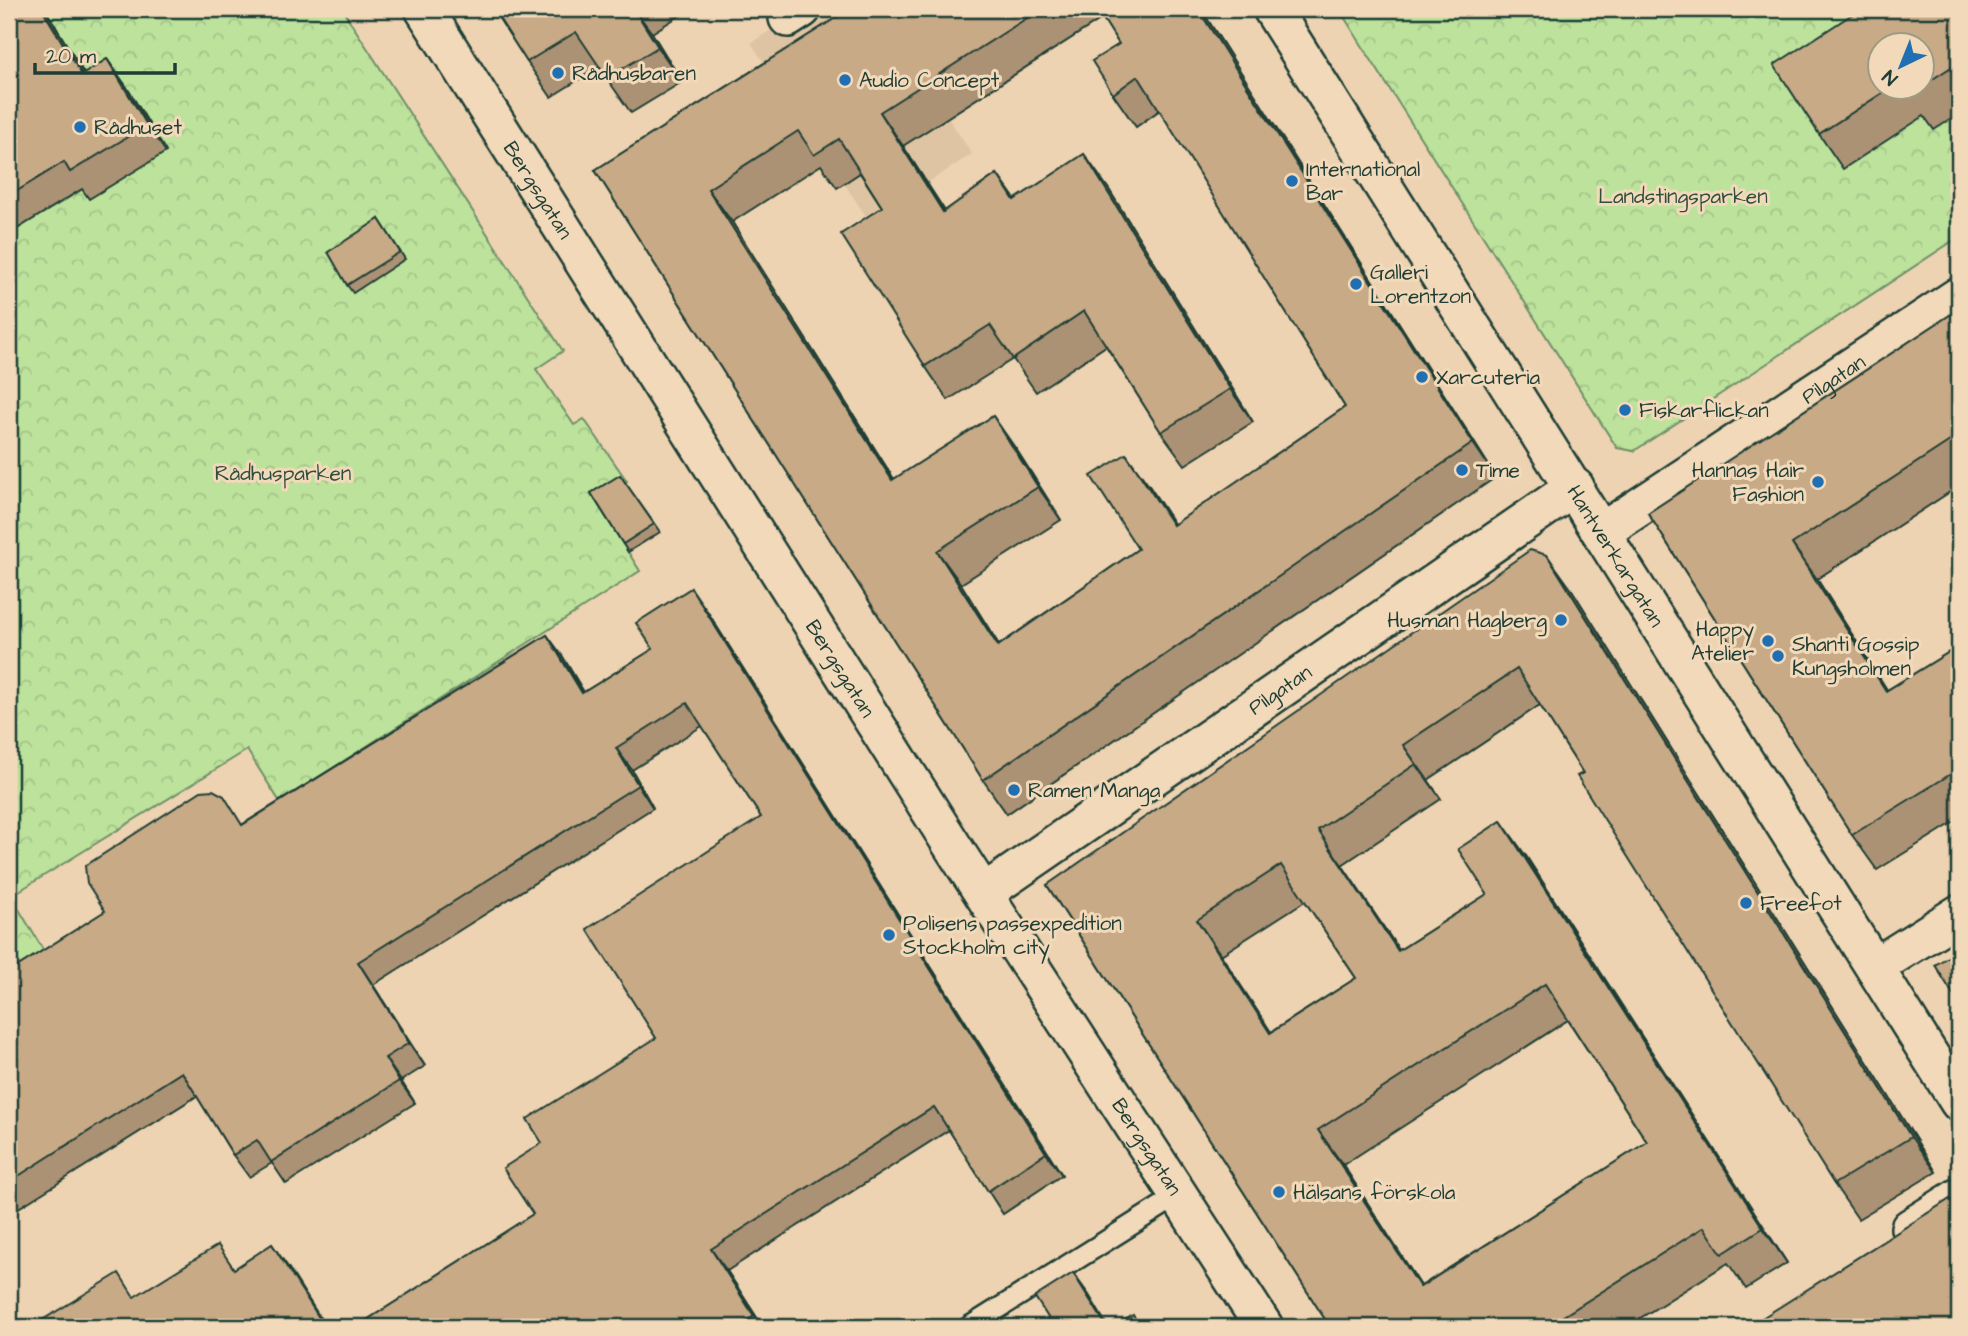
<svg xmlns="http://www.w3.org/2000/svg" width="1968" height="1336" font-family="'Architects Daughter',sans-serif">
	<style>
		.built { fill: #dfc4a3 }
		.forest { fill: url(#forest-crowns); stroke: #6e9068; stroke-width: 2; fill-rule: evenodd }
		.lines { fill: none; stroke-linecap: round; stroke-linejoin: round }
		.service-casing { stroke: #1f3d34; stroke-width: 24 }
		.minor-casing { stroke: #1f3d34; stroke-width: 42 }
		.service { stroke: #f1d9b9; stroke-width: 19 }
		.minor { stroke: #f1d9b9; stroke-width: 37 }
		.wall { fill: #ac9274; stroke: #1f3d34; stroke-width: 2; fill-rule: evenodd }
		.shaded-wall { fill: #8c775e; stroke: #1f3d34; stroke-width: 2 }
		.building { fill: #c8aa87; stroke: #1f3d34; stroke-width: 2; fill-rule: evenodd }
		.poi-dot { fill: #1f6fb2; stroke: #f1d9b9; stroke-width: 2.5 }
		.labels { text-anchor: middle; stroke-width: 6; stroke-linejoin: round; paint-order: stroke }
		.poi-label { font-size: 21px; fill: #1f3d34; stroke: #f1d9b9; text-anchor: start }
		.street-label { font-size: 21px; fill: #1f3d34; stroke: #f1d9b9 }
		.park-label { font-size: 21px; fill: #2f4e3e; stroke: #f1d9b9 }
	</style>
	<defs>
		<pattern id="forest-crowns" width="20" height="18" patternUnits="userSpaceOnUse" patternTransform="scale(1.75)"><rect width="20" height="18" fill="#bde29c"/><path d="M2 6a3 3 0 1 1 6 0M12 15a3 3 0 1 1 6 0" fill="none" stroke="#a2c387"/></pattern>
	</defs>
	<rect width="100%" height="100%" fill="#eed3b2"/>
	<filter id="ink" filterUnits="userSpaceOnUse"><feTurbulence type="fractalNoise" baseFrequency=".0143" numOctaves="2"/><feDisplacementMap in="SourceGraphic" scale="14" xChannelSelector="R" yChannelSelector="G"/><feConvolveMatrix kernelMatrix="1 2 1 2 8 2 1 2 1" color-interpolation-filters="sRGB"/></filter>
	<g filter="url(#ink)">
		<polygon class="built" points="803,9 876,9 972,154 869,221 751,43"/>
		<g class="forest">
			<polygon points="45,9 342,9 563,351 536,369 574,425 584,419 627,481 596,501 640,571 280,802 247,750 11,896 45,953 9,975 9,234 83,189 101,102"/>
			<path d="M1339 9H1959V237L1634 451 1617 448ZM1881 46H1923V88H1881Z"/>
		</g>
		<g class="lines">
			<g class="service-casing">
				<polyline id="service" points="969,1327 1179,1195"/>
			</g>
			<g class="minor-casing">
				<g id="minor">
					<path id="s1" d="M424 9 955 850 1264 1327"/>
					<path id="s2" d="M1272 9 1959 1102"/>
					<polyline points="788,18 802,9"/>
					<path id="s3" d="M1603 531 1959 296"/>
					<path id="s4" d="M984 893 1575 487"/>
					<polyline points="1875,967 1959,914"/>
					<polyline points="1910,1228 1959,1197"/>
				</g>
			</g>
			<use href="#service" class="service"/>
			<use href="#minor" class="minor"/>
		</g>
		<g class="wall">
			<polygon points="9,9 45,9 84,74 107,59 126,86 166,152 89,199 82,189 9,234"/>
			<polygon points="493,9 690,9 652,33 682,82 631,113 599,67 551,97 527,62"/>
			<path d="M850 9H1201L1496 477 1007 814 983 780 595 170ZM1103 18 1119 44 1113 94 1136 127 1160 110 1345 407 1174 525 1126 454 1138 549 999 645 961 584 1061 520 1016 449 894 479 732 222 821 165 837 188 860 173 882 207 925 366 948 400 1013 359 1036 392 1106 346 1161 432 1185 465 1253 422 1108 188 1015 199 997 174 945 211 903 146Z"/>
			<path d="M1959 9V114L1934 130 1924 116 1843 169 1819 134 1854 13ZM1922 46V88H1880Z"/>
			<polygon points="379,219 405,259 353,293 347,285"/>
			<polygon points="1959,309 1959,486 1817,579 1887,690 1959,646 1959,819 1877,870 1852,835 1648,513"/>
			<polygon points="620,475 660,532 628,552 591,493"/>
			<path d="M1572 590 1936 1172 1858 1219 1834 1184 1583 773 1540 705 1428 780 1441 799 1342 865 1399 950 1487 894 1526 856 1787 1263 1746 1289 1728 1263 1626 1327H1330L1047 885ZM1305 901 1356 978 1271 1032 1221 955ZM1568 1020 1647 1142 1421 1286 1343 1165Z"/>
			<polygon points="707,611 1062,1175 1003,1214 949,1130 727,1271 763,1327 356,1327 533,1214 542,1143 656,1038 761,817 702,726 632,770 653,808 373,985 425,1066 401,1081 415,1103 286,1184 272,1163 249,1177 233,1155 197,1096 9,1214 9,972 243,824 547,635 563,657 584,692 653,649"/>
		</g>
		<g class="shaded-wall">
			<polygon points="42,9 45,9 101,102 82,75"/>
			<polygon points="634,9 652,33 682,82 658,47"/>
			<polygon points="1198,9 1201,9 1496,477 1473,443"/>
			<polygon points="107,59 126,86 166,152 147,125"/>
			<polygon points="880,112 903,146 966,245 943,212"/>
			<polygon points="1084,154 1108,188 1253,422 1230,389"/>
			<polygon points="708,189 732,222 915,513 892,480"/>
			<polygon points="993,416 1016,449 1061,520 1038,487"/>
			<polygon points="1126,454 1150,487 1197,559 1173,525"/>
			<polygon points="1792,544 1817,579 1910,726 1886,691"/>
			<polygon points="937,551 961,584 1021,680 998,646"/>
			<polygon points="1547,555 1572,590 1936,1172 1911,1137"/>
			<polygon points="691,588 707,611 1062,1175 1046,1153"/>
			<polygon points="547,635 563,657 597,716 582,693"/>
			<polygon points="1403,745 1428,780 1441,799 1416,764"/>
			<polygon points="616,748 632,770 653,808 638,785"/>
			<polygon points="1501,821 1526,856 1787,1263 1763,1228"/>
			<polygon points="1318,830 1342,865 1423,986 1398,951"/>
			<polygon points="1197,920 1221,955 1294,1068 1270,1033"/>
			<polygon points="358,962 373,985 425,1066 409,1043"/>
			<polygon points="385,1058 401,1081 415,1103 399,1081"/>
			<polygon points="1318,1130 1343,1165 1444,1322 1420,1287"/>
			<polygon points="272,1244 288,1267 326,1327 325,1327"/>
			<polygon points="711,1249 727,1271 763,1327 754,1316"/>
			<polygon points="1073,1273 1089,1295 1108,1327 1107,1327"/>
		</g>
		<g class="building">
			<polygon points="9,9 42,9 82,75 107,59 147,125 70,172 64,162 9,196"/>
			<polygon points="493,9 634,9 658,47 607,78 576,32 527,62"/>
			<polygon points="850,9 1041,9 880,112 943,212 997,174 1014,200 1084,154 1230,389 1161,432 1084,311 1013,359 990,325 925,366 841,234 882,207 839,139 814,155 798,131 708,189 892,480 993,416 1038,487 937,551 998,646 1138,549 1091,476 1126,454 1173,525 1345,407 1138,76 1113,94 1092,61 1119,44 1097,9 1198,9 1473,443 983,780 595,170"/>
			<polygon points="1851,9 1959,9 1959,62 1922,86 1922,46 1880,46 1880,88 1890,88 1819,134 1774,65 1854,13"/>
			<polygon points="1904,88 1921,88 1909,95"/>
			<polygon points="379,219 400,252 347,285 328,252"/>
			<polygon points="1959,309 1959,435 1792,544 1886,691 1959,646 1959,769 1852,835 1648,513"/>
			<polygon points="620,475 654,524 623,544 591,493"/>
			<path d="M1530 550 1547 555 1911 1137 1834 1184 1577 776 1583 773 1517 669 1403 745 1416 764 1318 830 1398 951 1487 894 1458 849 1501 821 1763 1228 1722 1254 1704 1227 1546 1327H1330L1047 885ZM1281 865 1356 978 1270 1033 1197 920ZM1545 984 1647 1142 1420 1287 1318 1130Z"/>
			<polygon points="691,588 1046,1153 988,1191 934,1107 711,1249 754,1316 737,1327 356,1327 533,1214 503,1168 542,1143 527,1119 656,1038 587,929 761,817 687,703 616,748 638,785 358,962 409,1043 385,1058 399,1081 271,1162 257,1140 233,1155 182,1072 9,1182 9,972 105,911 87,883 85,866 201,791 213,790 224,796 242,825 547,635 582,693 653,649 636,623"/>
			<polygon points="1959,950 1959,1004 1935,965"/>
			<polygon points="1950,1199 1959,1214 1959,1327 1748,1327"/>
			<polygon points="272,1244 325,1327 31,1327 119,1273 134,1297 218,1245 234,1269"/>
			<polygon points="1073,1273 1107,1327 1054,1327 1035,1297"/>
			<polygon points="1133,1315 1141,1327 1115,1327"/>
		</g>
	</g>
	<g class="poi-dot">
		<circle cx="558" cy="73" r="7"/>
		<circle cx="845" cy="80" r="7"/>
		<circle cx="80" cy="127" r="7"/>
		<circle cx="1292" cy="181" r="7"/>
		<circle cx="1356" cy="284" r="7"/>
		<circle cx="1422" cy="377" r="7"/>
		<circle cx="1625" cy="410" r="7"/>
		<circle cx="1462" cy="470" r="7"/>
		<circle cx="1818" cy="482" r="7"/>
		<circle cx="1561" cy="620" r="7"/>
		<circle cx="1768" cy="641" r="7"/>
		<circle cx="1778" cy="656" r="7"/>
		<circle cx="1014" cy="790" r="7"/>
		<circle cx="1746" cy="903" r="7"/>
		<circle cx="889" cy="935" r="7"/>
		<circle cx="1279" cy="1192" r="7"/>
	</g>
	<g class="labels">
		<g class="poi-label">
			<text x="572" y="80">Rådhusbaren</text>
			<text x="859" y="87">Audio Concept</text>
			<text x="94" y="134">Rådhuset</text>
			<text x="1306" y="176">International<tspan x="1306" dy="24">Bar</tspan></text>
			<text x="1370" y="279">Galleri<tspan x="1370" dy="24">Lorentzon</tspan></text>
			<text x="1436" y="384">Xarcuteria</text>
			<text x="1639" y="417">Fiskarflickan</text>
			<text x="1476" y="477">Time</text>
			<text x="1804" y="477" text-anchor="end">Hannas Hair<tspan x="1804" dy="24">Fashion</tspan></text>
			<text x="1547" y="627" text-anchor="end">Husman Hagberg</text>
			<text x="1754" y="636" text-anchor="end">Happy<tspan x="1754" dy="24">Atelier</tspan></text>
			<text x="1792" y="651">Shanti Gossip<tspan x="1792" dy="24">Kungsholmen</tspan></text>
			<text x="1028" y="797">Ramen Manga</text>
			<text x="1760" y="910">Freefot</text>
			<text x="903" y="930">Polisens passexpedition<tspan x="903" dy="24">Stockholm city</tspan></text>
			<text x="1293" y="1199">Hälsans förskola</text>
		</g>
		<g class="street-label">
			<text dy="7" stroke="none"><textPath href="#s1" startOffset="214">Bergsgatan</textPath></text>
			<text dy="7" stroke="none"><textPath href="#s3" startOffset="276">Pilgatan</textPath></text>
			<text dy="7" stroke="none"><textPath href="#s2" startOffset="646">Hantverkargatan</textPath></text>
			<text dy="7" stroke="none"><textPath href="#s1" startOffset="780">Bergsgatan</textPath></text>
			<text dy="7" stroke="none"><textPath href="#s4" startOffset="359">Pilgatan</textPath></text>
			<text dy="7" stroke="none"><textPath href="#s1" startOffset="1348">Bergsgatan</textPath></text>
		</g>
		<g class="park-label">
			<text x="1683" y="203">Landstingsparken</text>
			<text x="283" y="480">Rådhusparken</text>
		</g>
	</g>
	<rect width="1968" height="1336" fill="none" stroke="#f1d9b9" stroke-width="35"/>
	<rect x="18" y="18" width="1933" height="1301" fill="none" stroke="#1f3d34" stroke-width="2.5" filter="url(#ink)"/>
	<g transform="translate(1901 66) rotate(223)"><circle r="33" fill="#f1d9b9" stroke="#9d9b84" stroke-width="2"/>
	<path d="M0-5L12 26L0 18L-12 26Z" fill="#1f6fb2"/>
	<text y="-10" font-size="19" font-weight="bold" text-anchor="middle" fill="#1f3d34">N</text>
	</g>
	<path d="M35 63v10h140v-10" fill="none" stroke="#1f3d34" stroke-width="3.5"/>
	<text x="46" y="63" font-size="21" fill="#1f3d34" stroke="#f1d9b9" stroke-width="5" paint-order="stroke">20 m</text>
</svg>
